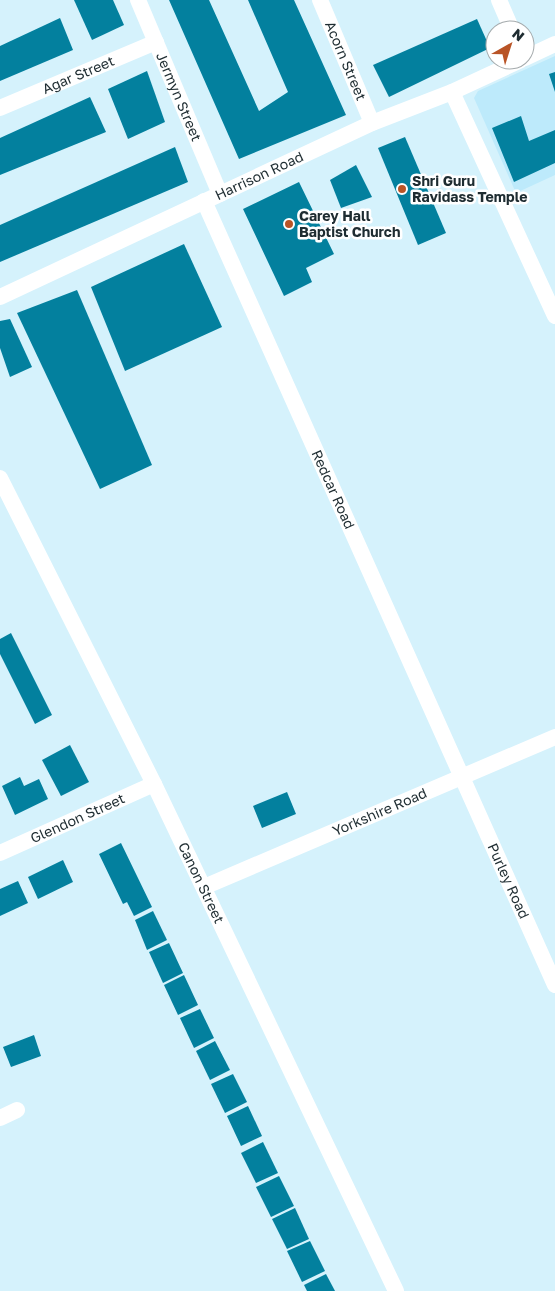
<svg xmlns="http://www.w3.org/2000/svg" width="555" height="1291" font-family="'Golos Text',sans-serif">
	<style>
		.built { fill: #bdeafb }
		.building { fill: #03809e }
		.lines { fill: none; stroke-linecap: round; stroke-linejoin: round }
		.minor { stroke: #fff; stroke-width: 16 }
		.poi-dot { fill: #b95426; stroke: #fff; stroke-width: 2 }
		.labels { text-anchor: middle; stroke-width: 5; stroke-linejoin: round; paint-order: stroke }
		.street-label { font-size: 14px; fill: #1e2c31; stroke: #fff }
		.poi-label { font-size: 14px; font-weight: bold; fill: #1e2c31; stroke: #fff; text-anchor: start }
	</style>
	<rect width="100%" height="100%" fill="#d5f2fc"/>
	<polygon class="built" points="555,56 555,175 516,193 474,98 478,91"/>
	<g class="building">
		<polygon points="74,0 113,0 124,25 92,40"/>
		<polygon points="169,0 209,0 259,111 288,92 248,0 294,0 346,115 239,159"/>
		<polygon points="60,18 73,50 0,81 0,46"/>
		<polygon points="477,19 490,48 389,97 373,65"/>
		<polygon points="147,71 165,122 128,139 108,89"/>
		<polygon points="555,72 555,92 549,74"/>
		<polygon points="90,97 106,132 0,175 0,138"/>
		<polygon points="521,116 529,141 555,130 555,163 514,182 492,128"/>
		<polygon points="405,137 446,233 418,245 378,148"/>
		<polygon points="175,147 188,182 0,262 0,225"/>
		<polygon points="356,165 372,197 341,208 330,180"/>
		<polygon points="299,182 334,254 306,268 312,282 284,296 243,209"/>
		<polygon points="184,244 222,327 125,371 91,287"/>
		<polygon points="77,290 152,465 100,489 17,313"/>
		<polygon points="10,319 32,367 10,377 0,348 0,321"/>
		<polygon points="11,633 52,715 35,724 0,654 0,639"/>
		<polygon points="70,745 89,782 61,796 42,760"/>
		<polygon points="20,777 24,786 39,779 48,799 15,815 2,786"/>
		<polygon points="287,792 296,814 262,828 253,806"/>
		<polygon points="121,843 152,907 134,916 127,902 123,904 99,854"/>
		<polygon points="63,860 73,882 38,899 28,877"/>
		<polygon points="18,881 28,903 0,916 0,889"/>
		<polygon points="153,911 167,940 147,950 135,920"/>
		<polygon points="169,943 183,973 163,983 149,952"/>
		<polygon points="184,975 198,1005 178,1015 164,985"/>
		<polygon points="200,1009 214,1038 194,1048 180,1018"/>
		<polygon points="34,1035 41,1056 11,1067 3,1047"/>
		<polygon points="215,1041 230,1070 210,1080 196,1051"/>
		<polygon points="233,1074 247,1102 225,1113 211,1084"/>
		<polygon points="248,1106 262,1136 241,1146 227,1116"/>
		<polygon points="263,1142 278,1173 256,1183 241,1153"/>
		<polygon points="279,1176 294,1206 271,1217 256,1187"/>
		<polygon points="295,1208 309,1239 287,1249 272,1219"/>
		<polygon points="310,1241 325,1271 302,1282 287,1251"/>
		<polygon points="326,1274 335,1291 307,1291 304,1285"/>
	</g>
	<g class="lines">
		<g class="minor">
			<path id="s1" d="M138 0 220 194"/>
			<path id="s2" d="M320 0 372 123"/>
			<polyline points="499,0 512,30"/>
			<polyline points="525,58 555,44"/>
			<polyline points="452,92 555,316"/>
			<path id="s3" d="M0 108 156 42"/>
			<path id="s4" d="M204 201 555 985"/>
			<path id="s5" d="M0 297 372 123 452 92 521 60"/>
			<path id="s6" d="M0 478 154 784 396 1291"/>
			<path id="s7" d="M0 853 154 784"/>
			<path id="s8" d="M204 887 555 737"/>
			<polyline points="0,1118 17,1110"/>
		</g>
	</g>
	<g class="poi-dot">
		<circle cx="402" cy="189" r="5"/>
		<circle cx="289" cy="224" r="5"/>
	</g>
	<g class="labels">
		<g class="street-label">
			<text dy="5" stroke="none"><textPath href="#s2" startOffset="66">Acorn Street</textPath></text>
			<text dy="5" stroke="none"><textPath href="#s3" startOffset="85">Agar Street</textPath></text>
			<text dy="5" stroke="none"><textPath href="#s1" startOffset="105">Jermyn Street</textPath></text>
			<text dy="5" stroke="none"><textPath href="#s5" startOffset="286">Harrison Road</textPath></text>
			<text dy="5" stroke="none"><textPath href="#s4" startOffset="316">Redcar Road</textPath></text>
			<text dy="5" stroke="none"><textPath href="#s8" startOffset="191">Yorkshire Road</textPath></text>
			<text dy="5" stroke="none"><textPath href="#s7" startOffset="85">Glendon Street</textPath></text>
			<text dy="5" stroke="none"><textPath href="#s4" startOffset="745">Purley Road</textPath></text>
			<text dy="5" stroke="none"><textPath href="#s6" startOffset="452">Canon Street</textPath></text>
		</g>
		<g class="poi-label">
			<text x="412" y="186">Shri Guru<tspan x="412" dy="16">Ravidass Temple</tspan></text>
			<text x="299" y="221">Carey Hall<tspan x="299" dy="16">Baptist Church</tspan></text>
		</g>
	</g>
	<g transform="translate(510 45) rotate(39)"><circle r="24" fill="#ffffff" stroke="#a5abad"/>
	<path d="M0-4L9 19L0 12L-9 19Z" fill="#b95426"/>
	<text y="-8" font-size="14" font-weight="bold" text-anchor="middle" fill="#1e2c31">N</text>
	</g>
</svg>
